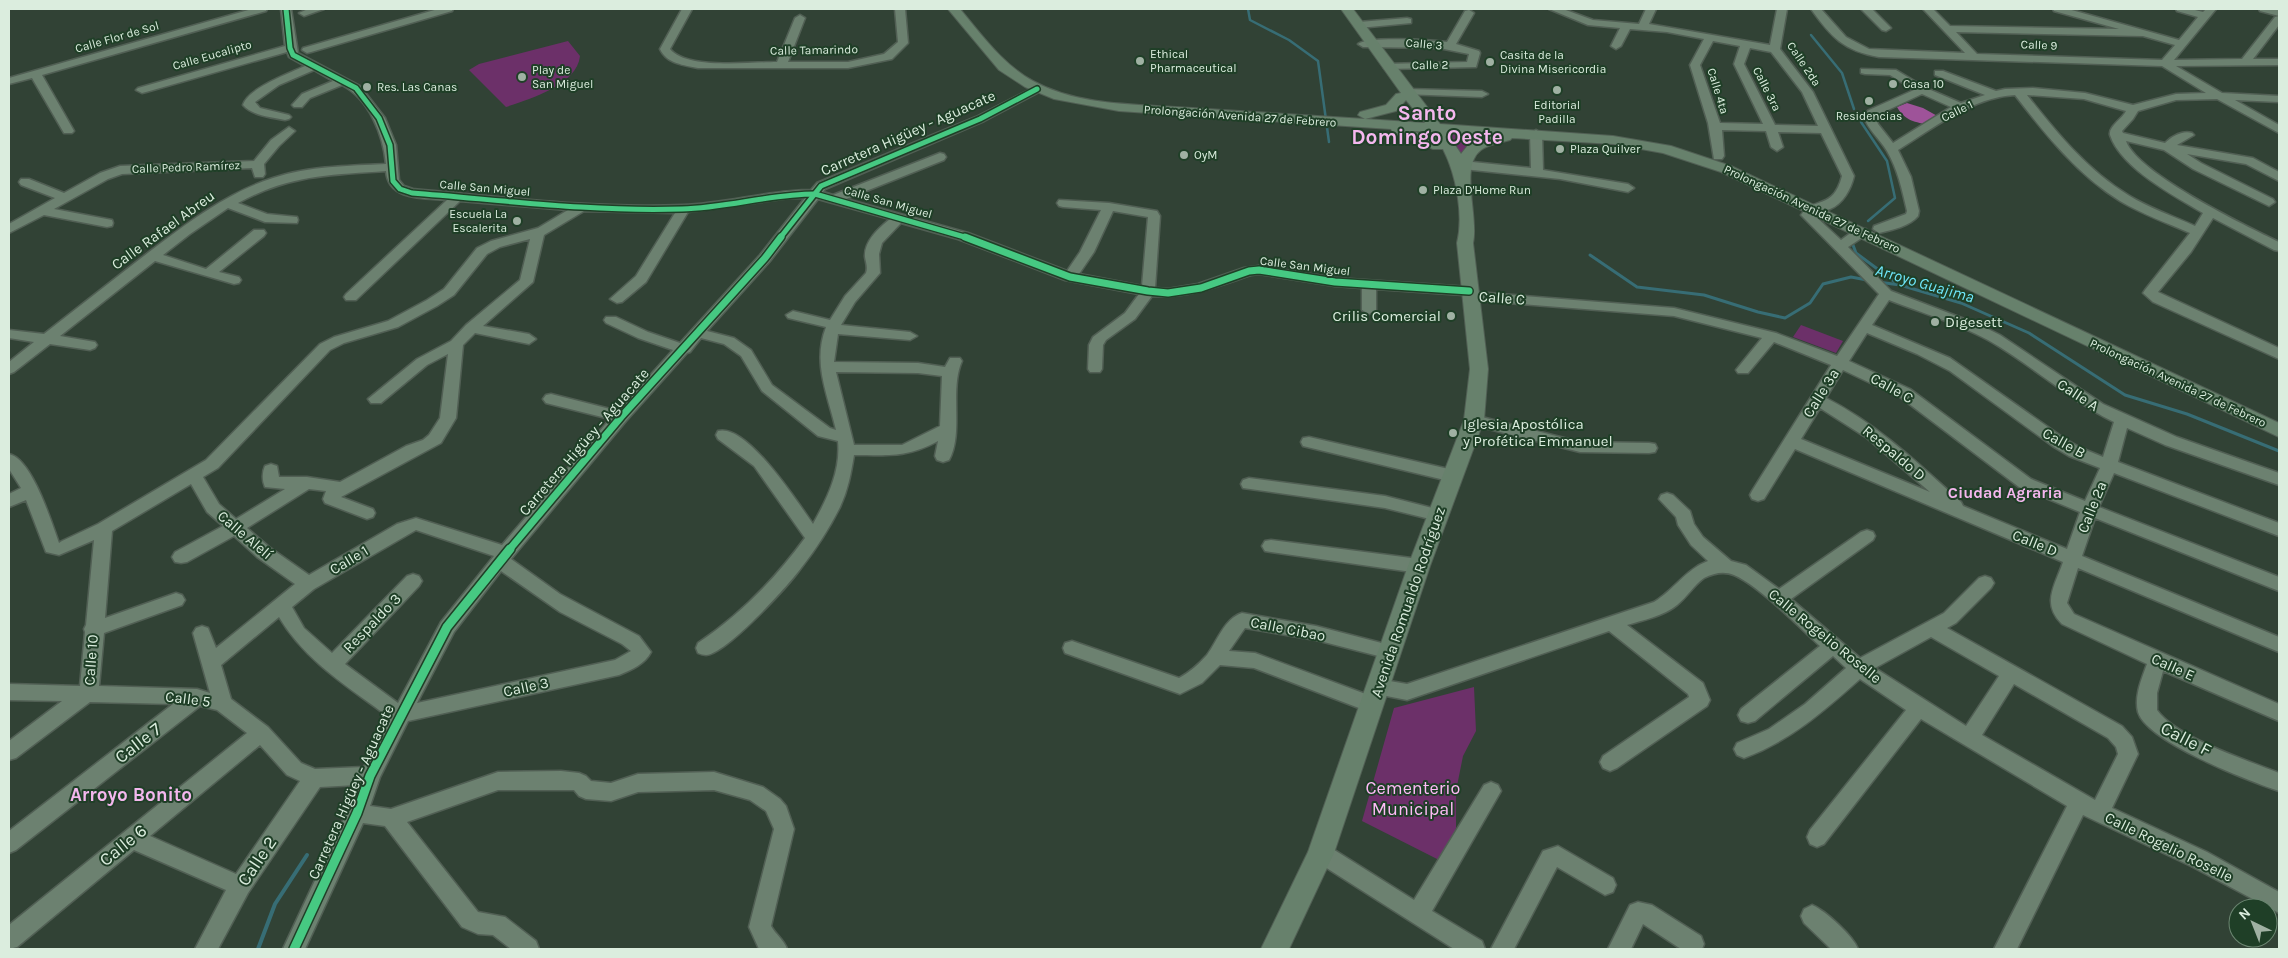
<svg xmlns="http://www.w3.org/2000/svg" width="2288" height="958" font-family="Karla,sans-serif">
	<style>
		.green { fill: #6c3069 }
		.forest { fill: #9e5399 }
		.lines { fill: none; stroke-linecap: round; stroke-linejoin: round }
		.stream-far2 { stroke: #376d75; stroke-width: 2.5 }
		.stream-far1 { stroke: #376d75; stroke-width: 3 }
		.stream { stroke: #376d75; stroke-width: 4 }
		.minor-casing { stroke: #515f54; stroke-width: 3 }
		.major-casing { stroke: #515f54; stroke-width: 2 }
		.minor { fill: #6c8170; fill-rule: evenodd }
		.major { fill: #67816c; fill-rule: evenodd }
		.cycleway-far2-casing { stroke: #1f3f27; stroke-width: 8 }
		.cycleway-far1-casing { stroke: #1f3f27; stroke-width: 10 }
		.cycleway-casing { stroke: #1f3f27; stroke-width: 12 }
		.cycleway-far2 { stroke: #46c982; stroke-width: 5 }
		.cycleway-far1 { stroke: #46c982; stroke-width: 7 }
		.cycleway { stroke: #46c982; stroke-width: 9 }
		.poi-dot { fill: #a0b1a3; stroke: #1f3f27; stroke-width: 2 }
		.labels { text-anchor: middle; stroke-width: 4; stroke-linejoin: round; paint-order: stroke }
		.far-street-label { font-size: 12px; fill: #dbedde; stroke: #1f3f27 }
		.far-poi-label { font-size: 12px; fill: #dbedde; stroke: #1f3f27; text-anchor: start }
		.street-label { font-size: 15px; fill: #dbedde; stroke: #1f3f27 }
		.poi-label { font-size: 15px; fill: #dbedde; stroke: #1f3f27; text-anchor: start }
		.water-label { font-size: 16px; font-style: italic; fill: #6fe7fb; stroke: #1f3f27 }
		.neighbourhood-label { font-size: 16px; font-weight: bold; fill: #f4b7ee; stroke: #1f3f27 }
		.near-street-label { font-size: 18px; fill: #dbedde; stroke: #1f3f27 }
		.near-park-label { font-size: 18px; fill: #ffbbf8; stroke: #1f3f27 }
		.near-neighbourhood-label { font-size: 19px; font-weight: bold; fill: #f4b7ee; stroke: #1f3f27 }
		.far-town-label { font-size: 21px; font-weight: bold; fill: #f4b7ee; stroke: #1f3f27 }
	</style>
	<rect width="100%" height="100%" fill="#314235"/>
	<g class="green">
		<path d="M568 41 580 56C577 85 530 99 506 107L469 70 479 64Z"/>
		<polygon points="1443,131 1510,135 1461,159"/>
		<polygon points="1801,325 1843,341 1836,353 1793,337"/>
		<polygon points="1474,687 1476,731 1463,756 1456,791 1456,828 1443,862 1362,821 1394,708"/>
	</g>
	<path class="forest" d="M1907 103 1923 108 1941 118 1930 125C1915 122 1905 121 1897 107Z"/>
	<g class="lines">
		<g class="stream-far2">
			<polyline points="1248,9 1250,20 1289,40 1318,61 1329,142"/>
			<polyline points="1811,35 1842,73 1854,109"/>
			<polyline points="1861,122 1887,161 1895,198 1868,221"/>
		</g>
		<g class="stream-far1">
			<polyline points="1853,245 1856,253 1899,285"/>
			<polyline points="1590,255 1637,287 1704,295 1758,312 1785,318 1810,303 1823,284 1851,277 1867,280"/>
			<polyline points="1878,282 1900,285 1961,303 2029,333 2125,395 2187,414 2279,451"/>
		</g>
		<polyline class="stream" points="258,949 275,904 307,855"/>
		<g class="minor-casing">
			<g id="minor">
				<polygon points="252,9 267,9 266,11 42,75 74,131 72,133 64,133 32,78 9,84 9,78"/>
				<path d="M281 9H291L298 53 360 86 385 118 396 145 399 180 404 186 413 189C502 197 593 209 683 205 726 204 768 190 811 190L817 183 976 117 1037 86 1041 87 1043 89 1041 91 984 121 825 189 823 192 833 195 940 153 944 154 946 157 944 160 846 199 968 233 1067 271 1080 252 1101 210 1063 207 1059 206 1057 203 1059 200 1109 203 1157 211 1160 216 1155 288 1168 289 1198 284 1244 268 1259 266 1335 278 1469 287 1474 288 1475 292 1674 308 1776 333 1837 356 1879 294 1801 215C1813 196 1833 211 1842 176L1821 133 1778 132 1783 147 1777 151 1771 147 1766 131 1722 130 1724 156 1722 159H1714L1708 123 1690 65 1704 39 1667 32 1630 29 1621 46 1616 49 1611 46 1620 28 1588 25 1549 9H1563L1593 20 1639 24 1646 9H1656L1649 24 1770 45 1777 9H1787L1780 49 1813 92 1854 176C1851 189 1843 204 1830 209 1824 211 1819 211 1814 215L1841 240 1856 229H1866L1868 232 1866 235 1848 247 1891 291 1980 325 2000 335 2103 404 2177 437 2279 473V485L2165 445 2127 428 2118 462 2279 523V536L2114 473 2099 507 2279 577V591L2095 518 2082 556 2279 637V652L2078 568 2067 603 2074 614 2279 704V721L2163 671 2157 693V710C2177 738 2247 760 2279 773V791C2249 781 2147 742 2138 712 2134 696 2142 678 2147 664L2062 624C2041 603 2055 586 2063 562L1795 449 1764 499 1758 501 1752 499 1750 495 1752 491 1831 365 1774 342 1748 373H1738L1736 370 1762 338 1674 316 1470 300 1465 299 1464 295 1376 289V310L1369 314 1362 310V288L1335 286 1259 274 1251 275C1218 286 1187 299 1152 296L1135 319 1106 340 1103 345 1102 369 1100 372H1090L1088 369 1089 345 1093 337 1125 313 1139 294 1065 280 958 239 901 223 882 243 879 254 880 273 855 302 841 325 910 332 917 336 910 340 838 334 834 362 918 363 945 367 950 358H960L962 361C949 390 964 433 949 460L943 462 937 460 935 456 938 441C907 458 888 455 854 455 851 473 848 490 840 507 829 529 816 549 801 568 788 586 726 654 706 655 704 655 700 654 698 653L696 648 698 643C741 614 775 579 805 538L754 466 718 439 716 435 718 431C747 423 798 503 813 524 827 499 841 471 838 441L818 436 762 391 741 356 724 344 701 338 690 352 687 353 626 421 511 559 560 594 639 636 651 652C645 664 631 670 619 675L408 721 380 777 370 806 391 809 498 772 561 771 579 773 586 776 591 781 611 783 638 774 714 772 763 787 780 799 786 806 794 829 771 926C776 935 784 940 787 949H759L749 927 774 829 766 811 750 800 714 790 638 792 611 801 586 799 579 796 574 790H498L407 822 478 912 505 917 536 941 539 949H511L493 935 478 934 462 927 385 826 363 823 305 949H283L347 812 357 785 320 787 248 893 218 949H195L226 890 134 850 17 947 9 949V925L247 733 217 710 200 706 16 850 9 853V831L173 704 90 702 16 758 9 760V741L62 701 9 700V684L80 686 85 632 84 629 86 625 94 540 59 555 46 552 26 500 9 507V494L21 488 9 469V454C32 459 51 521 59 543L62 541 98 524 206 460 320 344 334 337 388 321 427 300 444 289 477 248 491 241 538 228 568 210 460 201 356 300H346L344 297 346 294 447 200C424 198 388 201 386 171 329 175 289 175 238 203L267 214 297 217 298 220 297 223 265 222 228 208 190 234 163 255 206 269 254 230H264L266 233 264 236 219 272 239 277 241 280 239 283 234 284 155 261 60 336 95 342 97 345 95 348 90 350 50 344 14 372 9 374V362L34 342 9 338V330L44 334C76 309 108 284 140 259 181 228 223 194 273 178 309 166 348 166 386 164 383 134 369 99 342 85L310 98 302 107H294L292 105 302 94 333 81 314 70 279 85 255 102 260 108 289 115 291 117 289 119 285 120C271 117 253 116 243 105 248 88 290 73 305 66L289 57 287 52 146 92 142 93 136 90 138 88 285 46ZM1713 41 1740 46 1734 64 1763 124 1720 123 1700 65ZM1750 48 1771 52 1802 92 1818 126 1775 125 1744 64ZM789 198H805L760 255 680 343 648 332 616 317H606L604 320 606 323 638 338 673 350 618 411 551 394 546 395 543 399 546 403 610 419 502 545 416 518 397 524 309 575 269 547 247 528 309 489 326 491 323 499 325 503 367 519 373 517 375 513 373 509 341 497 441 443 456 418 463 345 475 333 529 344 536 339 529 334 483 326 533 282 544 235 584 211 675 213 636 276 610 299 617 303 622 302 646 282 688 212ZM818 199 890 219C879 228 864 241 865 257 866 263 868 267 866 273L845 296 830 320 793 311 786 315 788 318 826 327C812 363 828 395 836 430L830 428 772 385 751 350 734 338 707 331 770 261ZM1113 211 1148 217 1142 286 1079 274 1094 252ZM530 239 520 280 466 325 451 341 417 359 368 399 371 403H381L427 365 448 354 440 418 429 435 423 440 406 446 340 482 307 477H279L277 466 271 464 265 466C262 472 262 481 265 487L285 489 236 519 219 504 203 477 218 468 330 350 344 343 398 327 437 306 454 295 487 254 500 247ZM1889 300C1922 313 1957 323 1988 340 2032 365 2069 400 2114 422L2103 457 2081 448 2065 439 1950 358 1872 325ZM1867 333 1917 354 1950 371 2054 447 2069 456 2100 468 2085 501 2031 479 1910 389 1849 361ZM1843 370 1900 397 2019 487 2080 512 2067 549 1963 506 1961 502C1918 463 1877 424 1826 398ZM836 372 918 373 942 376 940 426 902 445H854ZM1820 408 1867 438 1930 492 1801 439ZM191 484 207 512 223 526 175 552 172 557 175 562 181 563 187 562 234 536 257 557 295 584 216 648 208 628 202 626 196 628 193 633 210 693 197 689 99 686 104 633 182 605 185 600 182 595 176 593 105 618 112 531ZM416 530 494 556 441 622 398 703 345 664 419 586 422 581 419 576 413 574 407 576 332 653 304 628 292 607 314 589ZM501 571 560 612 622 644 631 651 615 660 417 703 454 632ZM279 617C305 661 350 688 390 718L364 767 315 769 301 763 268 727 231 699 221 665ZM260 745 287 775 300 781 236 874 150 836Z"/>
				<polygon points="308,9 324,9 304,16 299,13"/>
				<polygon points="438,9 453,9 452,11 311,52 307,53 302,50 303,48"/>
				<path d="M682 9H692L670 49C687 70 751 62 777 62L795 18 800 15 805 18 788 62H848L884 54 898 42 895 9H905L908 43 892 59 848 68H698C684 65 667 64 660 49Z"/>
				<path d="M1811 9H1821L1846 37 1869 49 1965 53 1923 9H1933L1950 26 2119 29 2054 11 2053 9H2068L2179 40 2198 17 2177 11 2176 9H2191L2203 12 2206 9H2216L2174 60 2242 59 2275 17 2279 16 2260 11 2259 9 2279 10V25L2253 59H2279V65L2176 66 2222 93 2279 96V102L2235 100 2279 125V133L2217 99 2176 100 2138 111 2133 119 2122 131 2123 133 2165 143C2172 136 2183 130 2192 133L2194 135 2177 145 2253 158 2279 172V181L2246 164 2187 154 2201 163 2273 199 2275 202 2269 206 2193 169 2164 150 2126 141C2138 174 2246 226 2279 242V251L2274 250 2213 218 2191 252 2158 292 2279 348V359L2153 302 2143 293 2145 290 2190 233C2167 223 2142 214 2120 201 2078 175 2045 134 2015 95 1973 97 1933 128 1898 150L1911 177 1919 211 1918 216C1910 226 1892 230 1879 233L1873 229 1874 226 1906 214 1907 211C1902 190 1898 170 1887 151 1879 138 1868 130 1863 115L1869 110 1914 90 1890 75 1865 74 1861 73V69L1896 70 1926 88 1961 103 1985 95 1935 75V71H1943L1996 91 2005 89 2033 88 2085 93 2133 105 2176 94 2206 93 2162 66 1879 57C1844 51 1831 37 1811 9ZM1956 32 2143 36 2175 45 2162 60 1977 54ZM1922 94 1951 107 1893 143 1878 124 1875 116ZM2027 95 2084 99 2126 111C2123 118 2108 127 2110 135 2121 168 2174 196 2203 213L2195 226C2173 216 2149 208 2128 195 2087 170 2056 132 2027 95Z"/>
				<polygon points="1861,9 1872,9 1891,28 1886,31 1882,30"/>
				<path d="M1469 10 1474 13 1456 44 1479 51 1480 53 1476 67 1388 69 1384 68V64L1467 62 1469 54 1439 48 1363 47 1358 44C1367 36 1432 40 1447 42L1465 11Z"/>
				<polygon points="1407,18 1411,19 1411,23 1359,28 1354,25 1359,22"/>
				<polygon points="1407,89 1482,91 1488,94 1482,97 1403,94 1401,92"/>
				<polygon points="289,127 295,131 279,146 264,164 265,174 263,177 255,177 252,168 122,174 108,179 54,209 112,220 113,223 112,226 107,227 44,215 9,233 9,224 55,198 21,185 19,182 21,179 29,179 64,193 100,173 120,166 254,161 271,140"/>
				<polygon points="1536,130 1542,134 1543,170 1628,184 1634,188 1628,192 1560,179 1463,169 1457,165 1463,161 1531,168 1530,134"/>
				<polygon points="1474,415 1580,442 1649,443 1655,444 1657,448 1655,452 1649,453 1580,452 1469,424 1466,420 1469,416"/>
				<polygon points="1309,437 1453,470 1459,472 1461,476 1459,480 1453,482 1303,446 1301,442 1303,438"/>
				<polygon points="1249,478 1385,496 1444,511 1446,515 1444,519 1438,521 1385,508 1243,488 1241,484 1243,480"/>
				<path d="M1667 493 1673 495 1690 511 1694 524 1703 537 1731 561 1746 565 1779 589 1861 532 1867 530 1873 532 1875 536 1873 540 1791 599 1860 658 1944 613 1979 578 1985 576 1991 578 1994 583 1991 588 1956 623 1947 628 2122 726 2132 737 2138 754 2112 808 2207 852 2279 892V913L2191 866 2083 815 2017 949H1994L2067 806 1921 719 1824 844 1817 847 1810 844 1807 837 1810 830 1906 710 1860 679C1824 711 1790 741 1744 758L1737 755 1734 749 1737 743 1769 729 1805 704 1846 668 1833 656 1755 721 1748 723 1741 721 1738 715 1741 709 1820 646C1799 627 1758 585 1734 575 1724 571 1714 573 1704 578 1694 585 1687 597 1677 605 1664 616 1643 620 1627 625L1703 683 1710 700 1707 706 1617 768 1610 771 1603 768 1600 762 1603 756 1689 697 1688 694 1609 631 1407 700 1371 693 1369 687 1371 681 1378 679 1407 684 1654 602C1674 590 1686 569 1708 561L1691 545 1678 525 1676 517 1659 499 1661 495ZM1931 637 1999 676 1966 726 1875 668ZM2014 684 2108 738 2116 747 2118 754 2095 800 1982 735Z"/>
				<polygon points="1271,540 1419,559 1425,561 1428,566 1425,571 1419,573 1271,552 1265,551 1262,546 1265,541"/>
				<path d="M1242 613 1316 626 1397 647 1399 652 1397 657 1390 659 1316 640 1245 628 1229 651 1255 653 1379 699 1382 705 1379 711 1372 713 1254 668 1220 665 1202 683 1180 694 1065 653 1063 648 1065 643 1072 641 1179 678C1190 672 1199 664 1207 655 1218 640 1224 619 1242 613Z"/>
				<polygon points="1491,782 1498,785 1501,791 1432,911 1482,941 1485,949 1454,949 1314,860 1310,853 1314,846 1321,843 1328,846 1414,900 1484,785"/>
				<polygon points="1558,846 1613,878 1616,885 1613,892 1605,895 1557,867 1514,949 1491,949 1543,851"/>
				<polygon points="1638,902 1652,905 1701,936 1704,944 1702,949 1681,949 1643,924 1631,949 1608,949 1630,905"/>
				<path d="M1812 905C1826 911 1853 936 1858 949H1831L1804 923 1801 916 1804 909Z"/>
			</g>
		</g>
		<g class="major-casing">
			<path id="major" d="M948 9H960C982 35 1002 64 1033 81 1080 107 1141 104 1193 108 1250 112 1307 115 1365 119L1358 115 1360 112 1386 105 1396 94 1401 93 1341 9H1353L1440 124 1613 136 1671 146 1731 166 2279 423V437L1721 172 1663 153 1613 144 1512 138 1510 140C1500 143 1489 144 1481 150 1459 166 1479 217 1473 243L1488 369 1484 420 1430 566 1334 853 1289 949H1261L1308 852 1408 566 1464 420 1470 369 1457 243C1464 215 1456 174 1443 149H1433L1393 133 1391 129 1119 111 1054 99 1025 87 999 70ZM1406 100 1425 123 1365 119 1396 111ZM1413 131 1432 132 1438 141ZM1447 133 1490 136 1469 144 1461 154Z"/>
		</g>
		<use href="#minor" class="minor"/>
		<use href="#major" class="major"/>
		<g class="cycleway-far2-casing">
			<g id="cycleway-far2">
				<path d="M286 9 290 48 293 55 356 88 379 118 390 145 393 181 400 189 412 193C502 200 592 212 682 209 727 208 770 194 815 194L968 238"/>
				<polyline points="780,238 821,186 980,119 1037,89"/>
			</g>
		</g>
		<g class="cycleway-far1-casing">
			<g id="cycleway-far1">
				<polyline points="965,237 1070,277 1148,291 1168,293 1201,288 1249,271 1259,270 1335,282 1469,291"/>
				<polyline points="509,550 621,417 765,258 781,237"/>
			</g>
		</g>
		<g class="cycleway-casing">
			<polyline id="cycleway" points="294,949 357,813 370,776 447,627 510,549"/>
		</g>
		<use href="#cycleway-far2" class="cycleway-far2"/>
		<use href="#cycleway-far1" class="cycleway-far1"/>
		<use href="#cycleway" class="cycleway"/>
	</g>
	<g class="poi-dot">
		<circle cx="1140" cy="61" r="5"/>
		<circle cx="1490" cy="62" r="5"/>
		<circle cx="522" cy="77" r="5"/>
		<circle cx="1893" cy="84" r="5"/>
		<circle cx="367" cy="87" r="5"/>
		<circle cx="1557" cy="90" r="5"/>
		<circle cx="1869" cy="101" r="5"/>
		<circle cx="1560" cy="149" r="5"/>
		<circle cx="1184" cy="155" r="5"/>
		<circle cx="1423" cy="190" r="5"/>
		<circle cx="517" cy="221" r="5"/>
		<circle cx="1451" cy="316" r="5"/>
		<circle cx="1935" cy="322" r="5"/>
		<circle cx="1453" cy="433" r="5"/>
	</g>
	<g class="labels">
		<g class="far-street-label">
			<text transform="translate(117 37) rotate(-16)" y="4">Calle Flor de Sol</text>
			<text transform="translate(1424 44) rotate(5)" y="4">Calle 3</text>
			<text transform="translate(2039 45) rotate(2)" y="4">Calle 9</text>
			<text transform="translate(814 50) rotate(-1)" y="4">Calle Tamarindo</text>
			<text transform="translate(212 55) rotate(-16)" y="4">Calle Eucalipto</text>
			<text transform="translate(1804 64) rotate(56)" y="4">Calle 2da</text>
			<text transform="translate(1430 65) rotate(-1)" y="4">Calle 2</text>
			<text transform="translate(1767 89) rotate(63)" y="4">Calle 3ra</text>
			<text transform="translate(1718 91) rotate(73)" y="4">Calle 4ta</text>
			<text transform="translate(1957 111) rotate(-26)" y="4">Calle 1</text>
			<text transform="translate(1240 116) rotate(4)" y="4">Prolongación Avenida 27 de Febrero</text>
			<text transform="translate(186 167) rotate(-2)" y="4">Calle Pedro Ramírez</text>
			<text transform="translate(485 188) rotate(5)" y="4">Calle San Miguel</text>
			<text transform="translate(888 202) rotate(16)" y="4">Calle San Miguel</text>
			<text transform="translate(1812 209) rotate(25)" y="4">Prolongación Avenida 27 de Febrero</text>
			<text transform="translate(1305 266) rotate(7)" y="4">Calle San Miguel</text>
			<text transform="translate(2178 383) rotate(25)" y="4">Prolongación Avenida 27 de Febrero</text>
		</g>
		<g class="far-poi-label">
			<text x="1150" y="58">Ethical<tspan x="1150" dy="14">Pharmaceutical</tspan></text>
			<text x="1500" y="59">Casita de la<tspan x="1500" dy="14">Divina Misericordia</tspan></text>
			<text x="532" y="74">Play de<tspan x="532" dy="14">San Miguel</tspan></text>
			<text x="1903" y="88">Casa 10</text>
			<text x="377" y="91">Res. Las Canas</text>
			<text x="1557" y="109" text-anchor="middle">Editorial<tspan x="1557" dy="14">Padilla</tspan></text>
			<text x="1869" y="120" text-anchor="middle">Residencias</text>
			<text x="1570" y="153">Plaza Quilver</text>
			<text x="1194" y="159">OyM</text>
			<text x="1433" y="194">Plaza D'Home Run</text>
			<text x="507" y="218" text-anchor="end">Escuela La<tspan x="507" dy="14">Escalerita</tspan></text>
		</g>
		<g class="street-label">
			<text transform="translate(908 133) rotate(-24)" y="5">Carretera Higüey - Aguacate</text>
			<text transform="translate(163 230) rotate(-36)" y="5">Calle Rafael Abreu</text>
			<text transform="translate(1502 298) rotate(4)" y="5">Calle C</text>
			<text transform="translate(1892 388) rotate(29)" y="5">Calle C</text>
			<text transform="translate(1821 393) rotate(-58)" y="5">Calle 3a</text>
			<text transform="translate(2078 395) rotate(33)" y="5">Calle A</text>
			<text transform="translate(584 442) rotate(-49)" y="5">Carretera Higüey - Aguacate</text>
			<text transform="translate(2064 443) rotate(29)" y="5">Calle B</text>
			<text transform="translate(1894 453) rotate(40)" y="5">Respaldo D</text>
			<text transform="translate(2092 507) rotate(-68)" y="5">Calle 2a</text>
			<text transform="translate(245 535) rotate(40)" y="5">Calle Alelí</text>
			<text transform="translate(2035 543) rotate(22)" y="5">Calle D</text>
			<text transform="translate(349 560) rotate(-31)" y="5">Calle 1</text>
			<text transform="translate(1408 602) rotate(-71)" y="5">Avenida Romualdo Rodríguez</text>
			<text transform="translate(372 623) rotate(-46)" y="5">Respaldo 3</text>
			<text transform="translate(1288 629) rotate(11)" y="5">Calle Cibao</text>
			<text transform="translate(1825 636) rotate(39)" y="5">Calle Rogelio Roselle</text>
			<text transform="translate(91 660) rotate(-86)" y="5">Calle 10</text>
			<text transform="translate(2173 667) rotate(24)" y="5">Calle E</text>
			<text transform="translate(526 687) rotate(-12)" y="5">Calle 3</text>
			<text transform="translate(188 699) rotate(7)" y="5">Calle 5</text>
			<text transform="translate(351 792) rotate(-66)" y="5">Carretera Higüey - Aguacate</text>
			<text transform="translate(2169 847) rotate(26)" y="5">Calle Rogelio Roselle</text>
		</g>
		<g class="poi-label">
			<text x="1441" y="321" text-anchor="end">Crilis Comercial</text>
			<text x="1945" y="327">Digesett</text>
			<text x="1463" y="429">Iglesia Apostólica<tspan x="1463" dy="17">y Profética Emmanuel</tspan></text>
		</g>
		<g class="water-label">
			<text transform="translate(1925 283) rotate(16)" y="6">Arroyo Guajima</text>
		</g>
		<g class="neighbourhood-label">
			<text x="2005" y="498">Ciudad Agraria</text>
		</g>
		<g class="near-street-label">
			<text transform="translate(2186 739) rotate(27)" y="6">Calle F</text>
			<text transform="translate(138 743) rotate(-38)" y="6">Calle 7</text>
			<text transform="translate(123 845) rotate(-39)" y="6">Calle 6</text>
			<text transform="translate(257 861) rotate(-56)" y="6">Calle 2</text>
		</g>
		<g class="near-park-label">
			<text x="1413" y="794">Cementerio<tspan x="1413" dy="21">Municipal</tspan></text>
		</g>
		<g class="near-neighbourhood-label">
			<text x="131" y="801">Arroyo Bonito</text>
		</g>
		<g class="far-town-label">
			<text x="1427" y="120">Santo<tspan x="1427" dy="24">Domingo Oeste</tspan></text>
		</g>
	</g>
	<rect width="2288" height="958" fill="none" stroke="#dbedde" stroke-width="20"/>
	<g transform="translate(2253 923) rotate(317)"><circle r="24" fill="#1f3f27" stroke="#6a8570"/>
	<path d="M0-4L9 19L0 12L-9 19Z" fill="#a0b1a3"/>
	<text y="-8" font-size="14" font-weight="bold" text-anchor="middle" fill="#dbedde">N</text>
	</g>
</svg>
